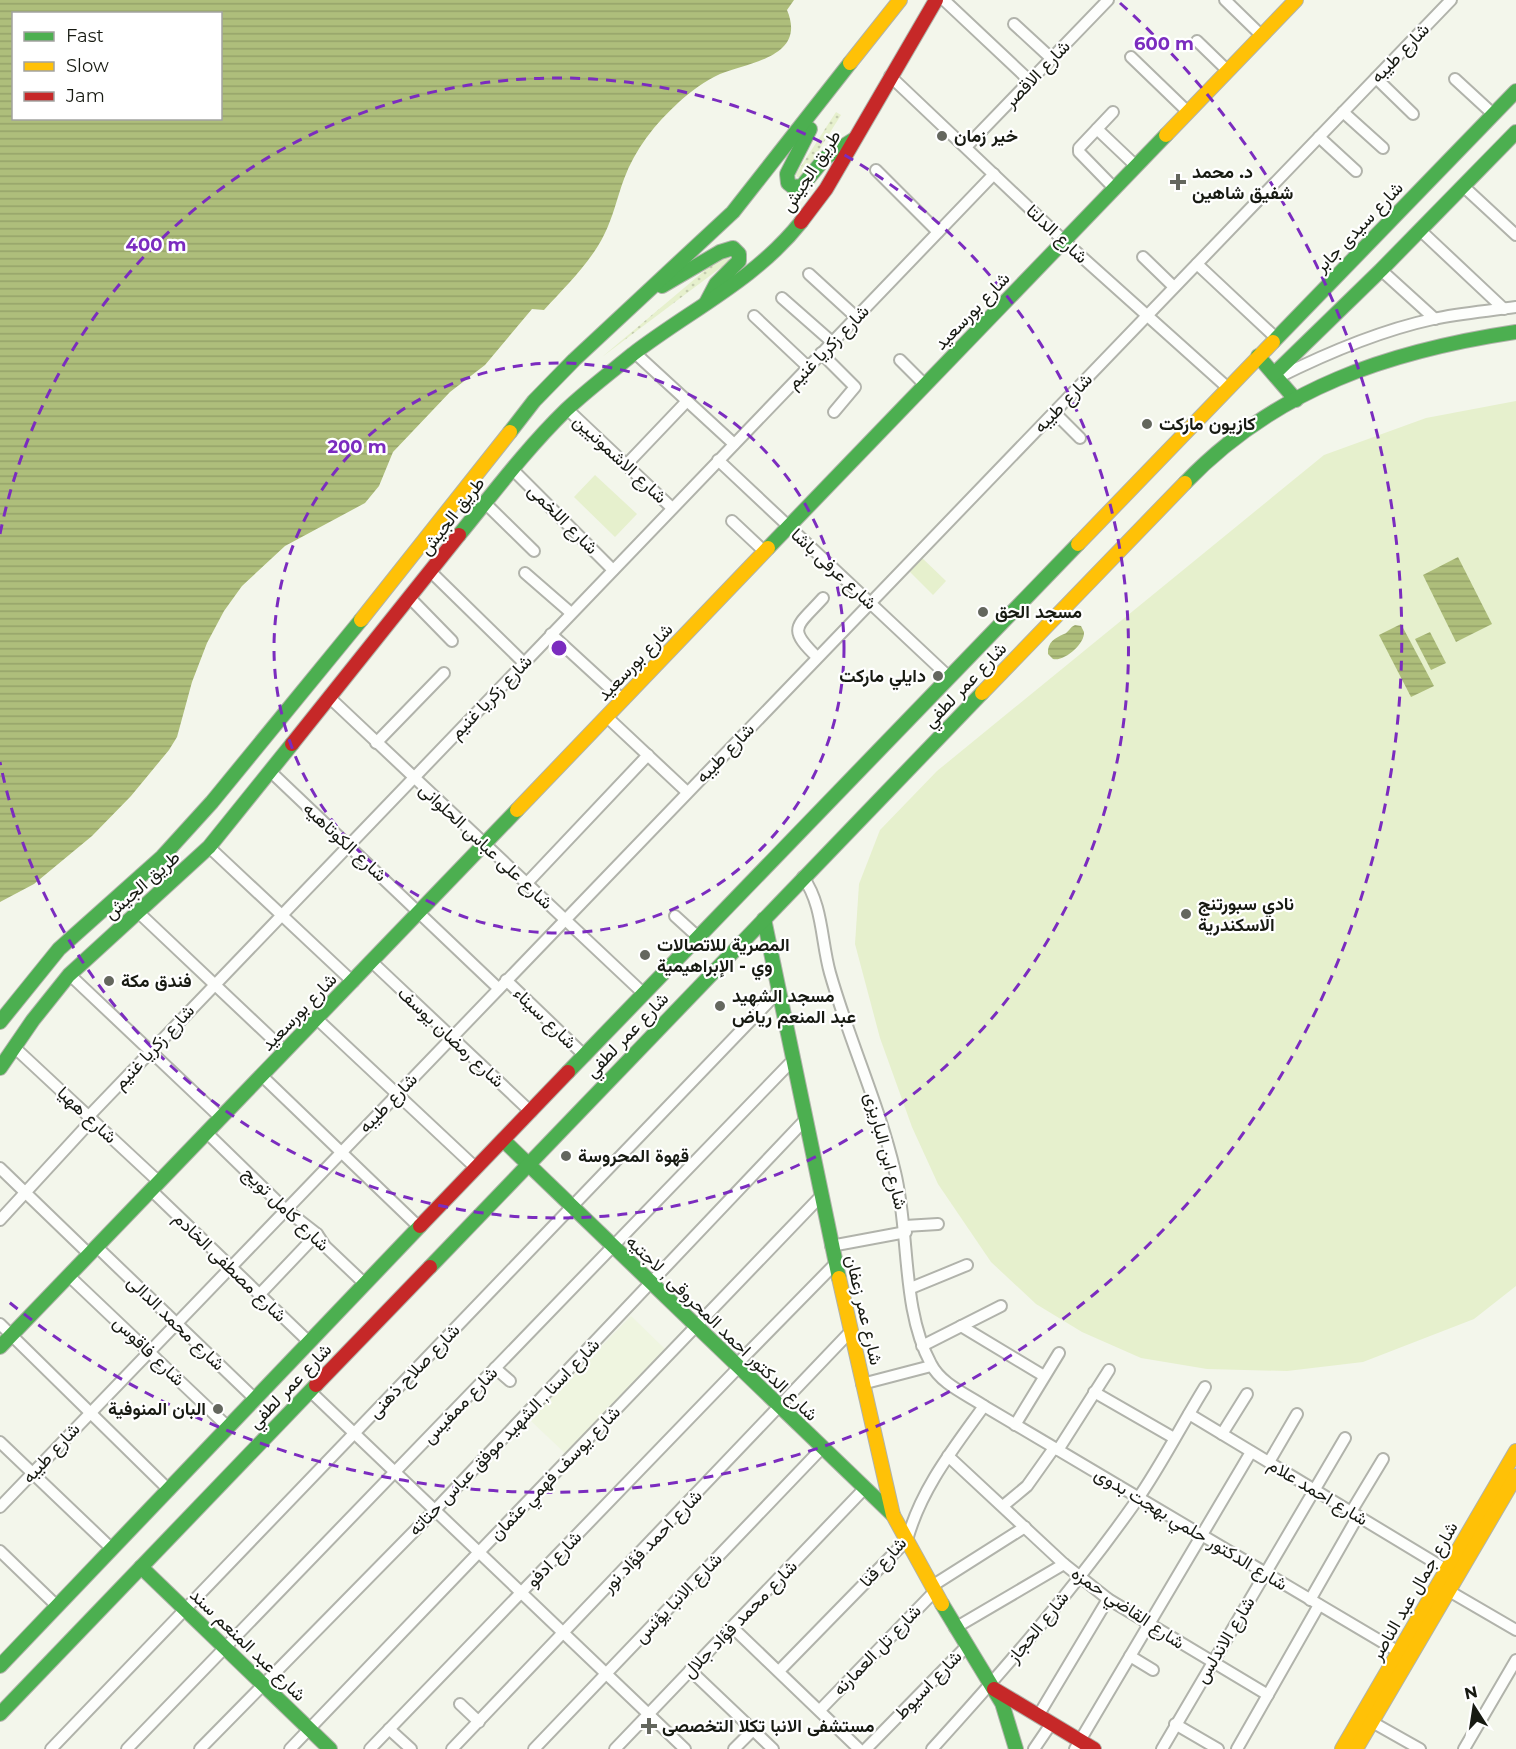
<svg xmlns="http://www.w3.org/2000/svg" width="1516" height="1749" font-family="Montserrat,Vazirmatn,sans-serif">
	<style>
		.built { fill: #eff5e0 }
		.grass { fill: url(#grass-dots) }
		.pitch { fill: #e6f0cd }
		.water { fill: url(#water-rules); fill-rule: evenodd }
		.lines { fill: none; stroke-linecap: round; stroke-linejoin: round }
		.street-casing { stroke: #b1b3ab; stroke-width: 14 }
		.fast-casing { stroke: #b1b3ab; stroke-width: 16 }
		.slow-casing { stroke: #b1b3ab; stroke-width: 16 }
		.jam-casing { stroke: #b1b3ab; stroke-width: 16 }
		.street { stroke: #fdfefc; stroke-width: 10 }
		.fast { stroke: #4caf50; stroke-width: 14 }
		.slow { stroke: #ffc107; stroke-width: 14 }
		.jam { stroke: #c62828; stroke-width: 14 }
		.ring { fill: none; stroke: #7b2cbf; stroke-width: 3; stroke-dasharray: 10 8 }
		.poi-dot { fill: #64675e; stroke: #fff; stroke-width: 2 }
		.labels { text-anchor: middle; stroke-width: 4.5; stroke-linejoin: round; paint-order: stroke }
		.street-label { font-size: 18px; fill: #171a12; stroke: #fff }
		.poi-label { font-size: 18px; font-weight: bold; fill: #171a12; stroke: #fff; text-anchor: start }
		.centre { fill: #7b2cbf; stroke: #fff; stroke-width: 3 }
		.ring-label { font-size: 18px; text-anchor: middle; font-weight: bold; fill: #7b2cbf; stroke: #fff; stroke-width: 4.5; stroke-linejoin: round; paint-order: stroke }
	</style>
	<defs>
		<pattern id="grass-dots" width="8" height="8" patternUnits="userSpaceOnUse" patternTransform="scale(1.5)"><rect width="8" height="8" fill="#e6f0cd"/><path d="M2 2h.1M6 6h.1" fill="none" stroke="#c5cdaf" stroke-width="1.8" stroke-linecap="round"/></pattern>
		<pattern id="water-rules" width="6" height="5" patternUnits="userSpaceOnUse" patternTransform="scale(1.5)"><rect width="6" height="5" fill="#aebe7b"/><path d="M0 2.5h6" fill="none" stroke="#95a369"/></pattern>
	</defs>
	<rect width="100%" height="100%" fill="#f3f6eb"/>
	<polygon class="built" points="631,1316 667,1351 567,1455 530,1420"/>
	<g class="grass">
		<polygon points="836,112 841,115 802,177 797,177 796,174"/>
		<polygon points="727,255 730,258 727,263 602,357 722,256"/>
	</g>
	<g class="pitch">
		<polygon points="1516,401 1516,1286 1474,1319 1363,1362 1287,1371 1207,1369 1141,1358 1082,1332 1036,1304 991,1262 938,1184 912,1127 880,1038 855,944 859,884 880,830 937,771 1324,455 1426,418"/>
		<polygon points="595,475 637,514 615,537 574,497"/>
		<polygon points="920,556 946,581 933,595 908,570"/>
	</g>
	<g class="water">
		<path d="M0 0H794L787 10C807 57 749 62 720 74 705 81 691 91 679 102 655 124 635 149 624 179 617 198 613 217 604 235 590 263 565 287 544 310L532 309 485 365 450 392 393 452 379 486 365 503 285 546 242 586 224 611 207 643 192 682 177 737 169 750 131 796 92 836 34 884 0 902ZM14 14H220V118H14Z"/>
		<polygon points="1458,557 1492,624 1456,642 1423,575"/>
		<polygon points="1401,624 1434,686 1411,697 1379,635"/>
		<path d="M1075 625 1081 626 1084 632C1085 644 1064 662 1053 659L1048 654C1047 642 1055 638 1064 634 1068 633 1070 627 1075 625Z"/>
		<polygon points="1430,632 1446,663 1431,670 1415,639"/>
	</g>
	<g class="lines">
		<g class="street-casing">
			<g id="street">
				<polyline points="944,0 1030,81"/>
				<polyline points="1225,0 1262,36"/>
				<polyline points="1014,24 1052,59"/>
				<polyline points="1197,41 1228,71"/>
				<polyline points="1131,57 1188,112"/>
				<polyline points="890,76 1064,241 1228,388"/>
				<polyline points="1376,78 1413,114"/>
				<polyline points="1455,79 1493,114"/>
				<polyline points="1113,112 1079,148 1079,152 1114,188"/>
				<polyline points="1343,112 1383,148"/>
				<polyline points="1097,129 1136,166"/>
				<polyline points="1319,137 1356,171"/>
				<polyline points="966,147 1108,0"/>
				<polyline points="876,170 938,232"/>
				<polyline points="1463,186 1516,235"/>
				<polyline points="1420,230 1504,309"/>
				<polyline points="1143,257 1174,287"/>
				<polyline points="1197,264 1276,338"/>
				<polyline points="1381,270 1435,319"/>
				<polyline points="809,274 856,317"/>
				<polyline points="782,298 832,342"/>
				<polyline points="754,316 808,367"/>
				<polyline points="635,353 734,444"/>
				<polyline points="821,353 855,387 834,412"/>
				<polyline points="900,360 925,385"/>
				<path d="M1277 378C1327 353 1378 331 1433 319 1460 313 1489 311 1516 307"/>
				<polyline points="567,409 672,508"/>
				<polyline points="1054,412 1080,438"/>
				<polyline points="718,460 949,677"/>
				<polyline points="626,465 687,401"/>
				<polyline points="512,469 613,570"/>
				<polyline points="485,503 534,551"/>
				<polyline points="732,521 765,552"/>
				<polyline points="431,572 524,663"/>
				<polyline points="525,573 571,613"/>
				<polyline points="410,598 452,641"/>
				<polyline points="551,634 623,700"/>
				<path d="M817 657C786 627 797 627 823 598"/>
				<polyline points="330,698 643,993"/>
				<polyline points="607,717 687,792"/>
				<polyline points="376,743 444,673"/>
				<polyline points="271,772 498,988"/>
				<polyline points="209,847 353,982"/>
				<path d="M803 877C823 905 821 941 830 973 849 1040 879 1104 895 1172 910 1233 901 1309 931 1364 941 1384 966 1394 984 1406L1399 1652"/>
				<polyline points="526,884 648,755"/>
				<polyline points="138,912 285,1051"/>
				<polyline points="675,916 698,937"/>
				<polyline points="372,962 531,1112"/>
				<polyline points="70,975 221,1118"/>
				<polyline points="506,980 585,1056"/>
				<polyline points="317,1019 476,1168"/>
				<polyline points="14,1047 159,1182"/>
				<polyline points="262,1076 419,1227"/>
				<polyline points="88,1117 994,174"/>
				<polyline points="207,1133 285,1209 317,1234 325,1246 365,1284"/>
				<polyline points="0,1168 89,1254"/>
				<polyline points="151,1190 309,1342"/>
				<polyline points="0,1220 92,1120"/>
				<polyline points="905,1226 938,1224"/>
				<polyline points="831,1246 906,1232"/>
				<polyline points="97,1247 255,1399"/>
				<polyline points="69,1276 228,1427"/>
				<polyline points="911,1288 967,1265"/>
				<polyline points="259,1295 317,1234"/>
				<polyline points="0,1324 169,1490"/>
				<polyline points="961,1326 1044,1376"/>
				<polyline points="922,1346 1001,1306"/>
				<polyline points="735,1366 835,1264"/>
				<polyline points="495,1368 510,1381"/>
				<polyline points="862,1384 931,1366"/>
				<polyline points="310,1391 685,1749"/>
				<polyline points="1094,1392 1174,1438"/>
				<polyline points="1189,1414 1447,1570"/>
				<polyline points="1015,1425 1059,1353"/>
				<polyline points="1222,1434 1247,1394"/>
				<polyline points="0,1442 112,1549"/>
				<polyline points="1058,1450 1109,1370"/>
				<polyline points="948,1456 1064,1564 1108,1599 1268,1695"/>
				<polyline points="1269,1462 1297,1414"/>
				<polyline points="1003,1506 1027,1486 1054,1448"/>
				<polyline points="0,1507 1451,0"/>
				<polyline points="1351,1512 1383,1459"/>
				<polyline points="0,1551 57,1606"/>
				<polyline points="932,1586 1025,1527"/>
				<polyline points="1449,1591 1516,1630"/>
				<polyline points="1310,1600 1358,1516"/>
				<polyline points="732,1627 859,1749"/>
				<polyline points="955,1628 1064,1564"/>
				<polyline points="1130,1656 1153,1670"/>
				<polyline points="690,1670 773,1749"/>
				<path d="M779 1671 907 1540C921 1489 953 1449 984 1406"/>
				<polyline points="460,1704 479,1722"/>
				<polyline points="820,1710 935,1591"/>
				<polyline points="1038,1716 1108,1599"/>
				<polyline points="1372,1722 1420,1749"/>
				<polyline points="1175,1724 1218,1749"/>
				<polyline points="389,1729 411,1749"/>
				<polyline points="51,1749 778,992"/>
				<polyline points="127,1749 792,1061"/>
				<polyline points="200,1749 435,1510 804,1121"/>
				<polyline points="290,1749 820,1197"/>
				<polyline points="370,1749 738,1368"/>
				<polyline points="452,1749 850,1332"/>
				<polyline points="534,1749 822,1448"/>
				<polyline points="615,1749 865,1488"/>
				<polyline points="734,1749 753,1730"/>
				<polyline points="866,1749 966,1647"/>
				<path d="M932 1749C1004 1670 1075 1588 1137 1500 1162 1464 1182 1424 1205 1387"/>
				<polyline points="1034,1749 1051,1724"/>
				<polyline points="1075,1749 1251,1452"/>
				<polyline points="1162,1749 1345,1438"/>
				<polyline points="1237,1749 1319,1605"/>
				<polyline points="1464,1749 1516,1660"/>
			</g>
		</g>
		<g class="fast-casing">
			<g id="fast">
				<polyline points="810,129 787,174 788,183 793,187 802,186 825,158 853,140"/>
				<polyline points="662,286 720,252 733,248 739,254 739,261 716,284 706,303"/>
				<polyline points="1273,342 1516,91"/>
				<polyline points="1258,356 1296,400"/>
				<polyline points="1274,374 1381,270 1516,132"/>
				<polyline points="510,432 534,401 574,360 733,212 850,63"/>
				<path d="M1185 483C1276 388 1390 351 1516 332"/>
				<path d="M459 535C494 492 527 448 566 410 587 390 611 372 633 354 690 310 755 280 801 222"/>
				<polyline points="768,548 1166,135"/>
				<polyline points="764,919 839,1278"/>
				<polyline points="0,1022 59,949 162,857 212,802 361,620"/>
				<polyline points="0,1068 33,1020 69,975 209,847 292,744"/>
				<polyline points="568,1072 1078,544"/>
				<polyline points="503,1140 893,1515"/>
				<polyline points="430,1267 982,693"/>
				<polyline points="0,1347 517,810"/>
				<polyline points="141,1567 330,1749"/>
				<polyline points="942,1604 1002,1703 1016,1749"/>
				<polyline points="0,1666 420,1226"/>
				<polyline points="0,1714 316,1385"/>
			</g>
		</g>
		<g class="slow-casing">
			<g id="slow">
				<polyline points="850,63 900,0"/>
				<polyline points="1166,135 1296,0"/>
				<polyline points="1078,544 1273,342"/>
				<polyline points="361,620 510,432"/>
				<polyline points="982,693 1185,483"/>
				<polyline points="517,810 768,548"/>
				<polyline points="839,1278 893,1515 942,1604"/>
				<polyline points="1342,1749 1516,1451"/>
				<polyline points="1356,1749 1516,1476"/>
			</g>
		</g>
		<g class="jam-casing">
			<g id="jam">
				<polyline points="801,222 826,189 936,0"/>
				<polyline points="292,744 459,535"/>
				<polyline points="420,1226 568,1072"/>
				<polyline points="316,1385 430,1267"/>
				<polyline points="994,1689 1094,1749"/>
			</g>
		</g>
		<use href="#street" class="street"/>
		<use href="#fast" class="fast"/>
		<use href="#slow" class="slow"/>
		<use href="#jam" class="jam"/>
	</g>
	<g class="ring">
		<circle cx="559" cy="648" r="285"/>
		<path d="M0 534A570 570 0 1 1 0 762"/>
		<path d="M1120 3A855 855 0 0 1 4 1298"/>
	</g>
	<g class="poi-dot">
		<circle cx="942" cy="136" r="6"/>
		<path d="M1175 173h6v6h6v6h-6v6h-6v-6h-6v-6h6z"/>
		<circle cx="1147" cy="424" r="6"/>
		<circle cx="983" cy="612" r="6"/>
		<circle cx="938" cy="676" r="6"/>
		<circle cx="1186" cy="914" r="6"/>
		<circle cx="645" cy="955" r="6"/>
		<circle cx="109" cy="981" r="6"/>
		<circle cx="720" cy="1006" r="6"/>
		<circle cx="566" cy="1156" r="6"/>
		<circle cx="218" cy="1409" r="6"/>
		<path d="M646 1717h6v6h6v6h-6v6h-6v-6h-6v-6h6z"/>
	</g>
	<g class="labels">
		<g class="street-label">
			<text transform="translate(1400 53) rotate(-46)" y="6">شارع طيبه</text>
			<text transform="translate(1037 74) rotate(-46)" y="6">شارع الاقصر</text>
			<text transform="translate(811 171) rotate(-57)" y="6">طريق الجيش</text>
			<text transform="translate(1359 227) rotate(-46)" y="6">شارع سيدى جابر</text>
			<text transform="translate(1057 234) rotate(43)" y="6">شارع الدلتا</text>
			<text transform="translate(972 311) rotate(-46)" y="6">شارع بورسعيد</text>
			<text transform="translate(828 347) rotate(-46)" y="6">شارع زكريا غنيم</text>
			<text transform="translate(1063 403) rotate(-46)" y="6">شارع طيبه</text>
			<text transform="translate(620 459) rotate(43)" y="6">شارع الاشمونيين</text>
			<text transform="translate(452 516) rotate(-52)" y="6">طريق الجيش</text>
			<text transform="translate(563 519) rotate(45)" y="6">شارع اللخمى</text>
			<text transform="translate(834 569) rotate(43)" y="6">شارع عرفى باشا</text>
			<text transform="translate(635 662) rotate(-46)" y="6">شارع بورسعيد</text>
			<text transform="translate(965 685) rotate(-46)" y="6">شارع عمر لطفي</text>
			<text transform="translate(491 697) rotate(-46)" y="6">شارع زكريا غنيم</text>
			<text transform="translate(725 753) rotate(-46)" y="6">شارع طيبه</text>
			<text transform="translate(345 842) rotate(43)" y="6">شارع الكوتاهيه</text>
			<text transform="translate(486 846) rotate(43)" y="6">شارع على عباس الحلوانى</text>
			<text transform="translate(142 885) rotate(-41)" y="6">طريق الجيش</text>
			<text transform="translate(299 1012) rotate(-46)" y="6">شارع بورسعيد</text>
			<text transform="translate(545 1018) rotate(44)" y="6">شارع سيناء</text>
			<text transform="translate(627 1035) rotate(-46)" y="6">شارع عمر لطفي</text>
			<text transform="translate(451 1037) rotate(43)" y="6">شارع رمضان يوسف</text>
			<text transform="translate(154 1047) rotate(-47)" y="6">شارع زكريا غنيم</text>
			<text transform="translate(388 1103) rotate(-46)" y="6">شارع طيبه</text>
			<text transform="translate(87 1115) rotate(43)" y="6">شارع ههيا</text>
			<text transform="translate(886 1151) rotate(75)" y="6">شارع ابن الباريزى</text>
			<text transform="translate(286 1209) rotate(44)" y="6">شارع كامل تويج</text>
			<text transform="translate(230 1267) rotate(44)" y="6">شارع مصطفى الخادم</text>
			<text transform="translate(864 1310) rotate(77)" y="6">شارع عمر زعفان</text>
			<text transform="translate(176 1323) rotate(44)" y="6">شارع محمد الدالى</text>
			<text transform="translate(722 1328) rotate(44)" y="6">شارع الدكتور احمد المحروقى , لاجتيه</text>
			<text transform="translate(149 1351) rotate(44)" y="6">شارع فاقوس</text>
			<text transform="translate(414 1371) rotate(-46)" y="6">شارع صلاح ذهنى</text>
			<text transform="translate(290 1386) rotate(-46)" y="6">شارع عمر لطفي</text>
			<text transform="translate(460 1405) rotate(-46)" y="6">شارع ممفيس</text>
			<text transform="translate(504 1437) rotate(-46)" y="6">شارع اسنا , الشهيد موفق عباس حتاته</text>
			<text transform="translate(51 1453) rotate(-47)" y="6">شارع طيبه</text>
			<text transform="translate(555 1473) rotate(-46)" y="6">شارع يوسف فهمي عثمان</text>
			<text transform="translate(1318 1492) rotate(31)" y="6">شارع احمد علام</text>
			<text transform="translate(1191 1529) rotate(31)" y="6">شارع الدكتور حلمي بهجت بدوى</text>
			<text transform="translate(652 1541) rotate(-46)" y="6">شارع احمد فؤاد نور</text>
			<text transform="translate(554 1559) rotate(-46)" y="6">شارع ادفو</text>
			<text transform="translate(883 1562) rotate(-48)" y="6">شارع قنا</text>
			<text transform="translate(1414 1591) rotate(-60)" y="6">شارع جمال عبد الناصر</text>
			<text transform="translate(678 1598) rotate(-46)" y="6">شارع الانبا يؤنس</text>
			<text transform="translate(1128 1608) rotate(34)" y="6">شارع القاضي حمزه</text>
			<text transform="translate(740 1619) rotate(-46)" y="6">شارع محمد فؤاد جلال</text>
			<text transform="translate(1038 1627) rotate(-51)" y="6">شارع الحجاز</text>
			<text transform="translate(1225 1640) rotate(-59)" y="6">شارع الاندلس</text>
			<text transform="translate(248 1645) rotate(44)" y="6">شارع عبد المنعم سند</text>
			<text transform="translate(877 1650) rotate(-46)" y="6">شارع تل العمارنه</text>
			<text transform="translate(928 1685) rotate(-46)" y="6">شارع اسيوط</text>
		</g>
		<g class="poi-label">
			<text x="954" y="142">خير زمان</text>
			<text x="1192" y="178">د. محمد<tspan x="1192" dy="21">شفيق شاهين</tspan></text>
			<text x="1159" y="430">كازيون ماركت</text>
			<text x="995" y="618">مسجد الحق</text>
			<text x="926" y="682" text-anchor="end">دايلي ماركت</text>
			<text x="1198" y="910">نادي سبورتنج<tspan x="1198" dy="21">الاسكندرية</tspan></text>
			<text x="657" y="951">المصرية للاتصالات<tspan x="657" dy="21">وي - الإبراهيمية</tspan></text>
			<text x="121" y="987">فندق مكة</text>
			<text x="732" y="1002">مسجد الشهيد<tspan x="732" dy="21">عبد المنعم رياض</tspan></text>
			<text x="578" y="1162">قهوة المحروسة</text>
			<text x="206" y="1415" text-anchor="end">البان المنوفية</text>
			<text x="662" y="1732">مستشفى الانبا تكلا التخصصى</text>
		</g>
	</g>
	<circle cx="559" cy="648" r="9" class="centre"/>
	<g class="ring-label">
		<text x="1164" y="50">600 m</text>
		<text x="156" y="251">400 m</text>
		<text x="357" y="453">200 m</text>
	</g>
	<rect x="12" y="12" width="210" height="108" fill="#ffffff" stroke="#a2a3a0" stroke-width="1.5"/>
	<rect x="24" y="32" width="30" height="9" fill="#4caf50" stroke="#a2a3a0" stroke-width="1.5"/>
	<text x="66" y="42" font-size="18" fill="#171a12">Fast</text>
	<rect x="24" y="62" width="30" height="9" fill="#ffc107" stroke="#a2a3a0" stroke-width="1.5"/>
	<text x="66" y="72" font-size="18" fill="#171a12">Slow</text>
	<rect x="24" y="92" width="30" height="9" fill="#c62828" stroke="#a2a3a0" stroke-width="1.5"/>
	<text x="66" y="102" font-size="18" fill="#171a12">Jam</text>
	<g transform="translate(1474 1707) rotate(348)" stroke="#ffffff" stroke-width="4.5" paint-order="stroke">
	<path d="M0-4.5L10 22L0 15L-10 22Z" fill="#171a12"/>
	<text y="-9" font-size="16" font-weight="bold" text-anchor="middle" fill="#171a12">N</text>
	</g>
</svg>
